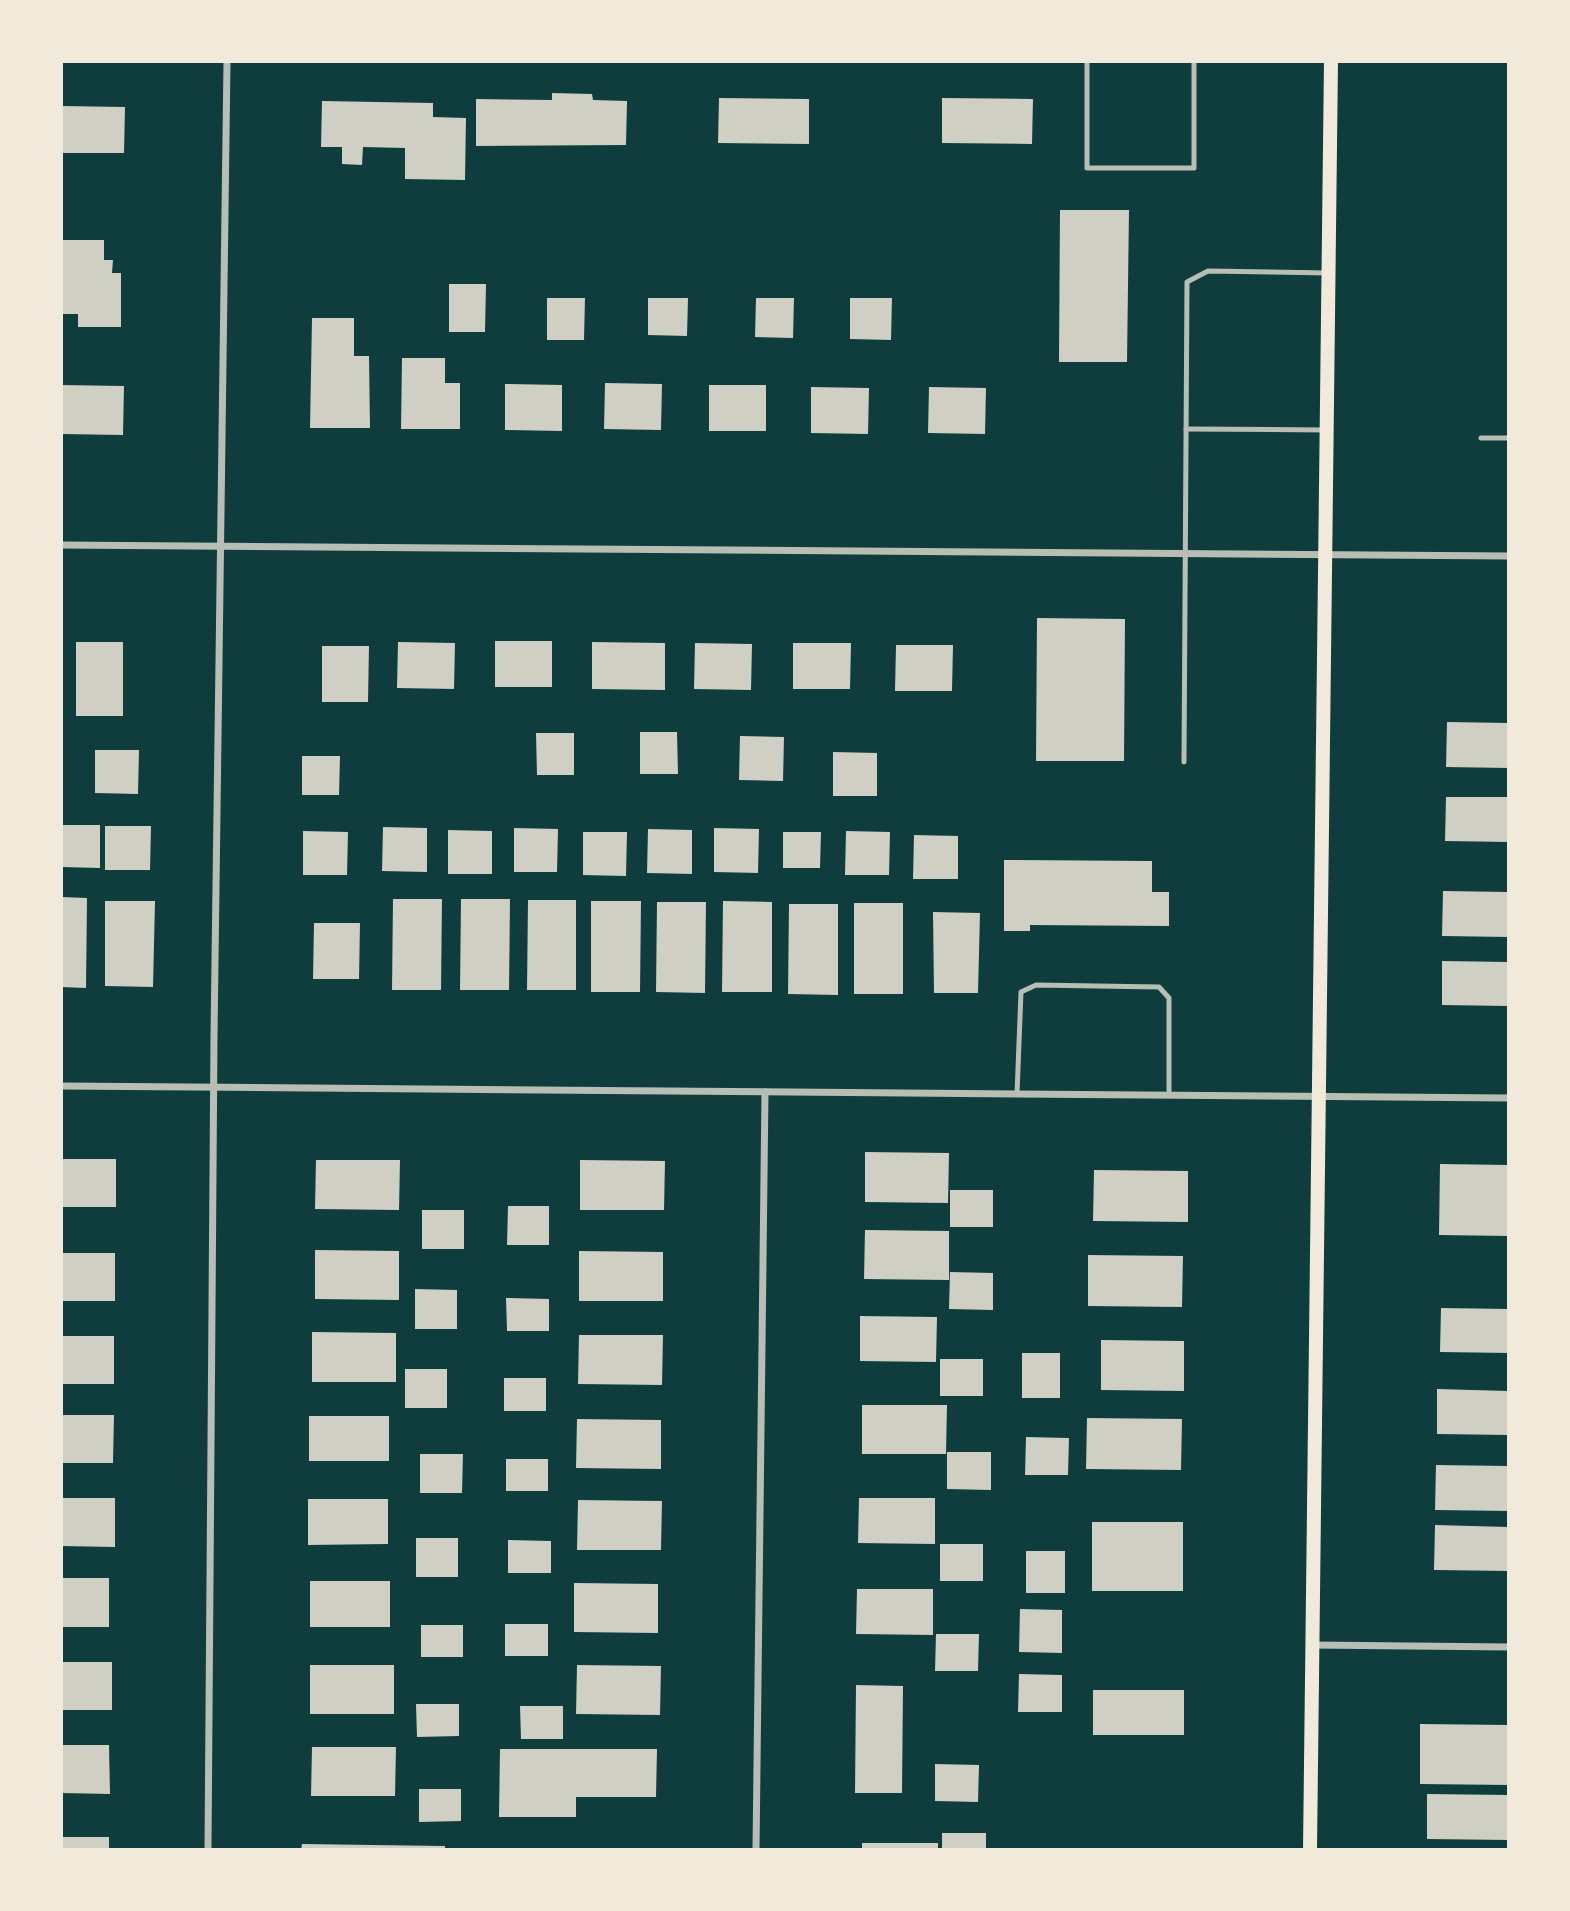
<svg xmlns="http://www.w3.org/2000/svg" width="1570" height="1911" font-family="'Fira Sans Condensed',sans-serif">
	<style>
		.building { fill: #cfcfc3 }
		.lines { fill: none; stroke-linecap: round; stroke-linejoin: round }
		.service { stroke: #b8beb3; stroke-width: 5 }
		.minor { stroke: #b8beb3; stroke-width: 7 }
		.secondary { stroke: #f1e9da; stroke-width: 14 }
	</style>
	<rect width="100%" height="100%" fill="#0f3d3e"/>
	<g class="building">
		<polygon points="552,93 592,94 593,100 627,101 626,145 476,146 476,99 552,100"/>
		<polygon points="719,98 809,99 809,144 718,143"/>
		<polygon points="942,98 1033,99 1032,144 942,143"/>
		<polygon points="322,101 433,103 433,117 466,118 465,180 405,179 405,148 363,147 362,165 342,164 342,147 321,147"/>
		<polygon points="61,106 125,107 124,153 61,153"/>
		<polygon points="1060,210 1129,210 1127,362 1059,362"/>
		<polygon points="61,240 104,240 104,260 113,260 112,273 121,273 121,327 78,327 78,314 63,314"/>
		<polygon points="449,284 486,284 485,332 449,332"/>
		<polygon points="547,298 585,298 584,340 547,340"/>
		<polygon points="648,298 688,298 687,336 648,335"/>
		<polygon points="756,298 794,298 793,338 755,337"/>
		<polygon points="850,298 892,298 891,340 850,339"/>
		<polygon points="312,318 354,318 354,356 369,356 370,428 310,428"/>
		<polygon points="402,358 445,358 445,383 460,383 460,429 401,429"/>
		<polygon points="605,383 662,384 661,430 604,429"/>
		<polygon points="505,384 562,385 562,431 505,430"/>
		<polygon points="61,385 124,386 123,435 61,434"/>
		<rect x="709" y="385" width="57" height="46"/>
		<polygon points="811,387 869,388 868,434 811,433"/>
		<polygon points="929,387 986,388 985,434 928,433"/>
		<polygon points="1037,618 1125,619 1124,761 1036,761"/>
		<rect x="495" y="641" width="57" height="46"/>
		<rect x="76" y="642" width="47" height="74"/>
		<polygon points="398,642 455,643 454,689 397,688"/>
		<polygon points="592,642 665,643 665,690 592,689"/>
		<polygon points="695,643 752,644 751,690 694,689"/>
		<polygon points="793,643 851,643 850,689 793,689"/>
		<polygon points="896,645 953,645 952,691 895,691"/>
		<polygon points="322,646 369,646 368,702 322,702"/>
		<polygon points="1447,722 1509,723 1509,768 1446,767"/>
		<polygon points="640,732 677,732 678,774 640,774"/>
		<polygon points="536,733 574,733 574,775 537,775"/>
		<polygon points="740,736 784,737 783,781 739,780"/>
		<polygon points="95,750 139,750 138,794 95,793"/>
		<polygon points="833,752 877,753 877,796 833,796"/>
		<polygon points="302,756 340,756 339,795 302,795"/>
		<polygon points="1446,797 1509,797 1509,842 1445,841"/>
		<polygon points="62,825 100,825 100,868 62,867"/>
		<polygon points="105,826 151,826 150,870 105,870"/>
		<polygon points="383,827 427,828 427,872 382,871"/>
		<polygon points="514,828 558,829 557,872 514,872"/>
		<polygon points="714,828 759,829 758,873 714,872"/>
		<polygon points="648,829 692,830 692,874 647,873"/>
		<polygon points="448,830 492,831 492,874 448,874"/>
		<polygon points="303,831 348,832 347,875 303,875"/>
		<polygon points="846,831 890,832 889,875 845,875"/>
		<polygon points="583,832 627,832 626,876 583,875"/>
		<polygon points="783,832 821,832 820,868 783,868"/>
		<polygon points="914,835 958,836 958,879 913,879"/>
		<polygon points="1004,860 1152,861 1152,892 1169,892 1169,926 1030,925 1030,931 1004,931"/>
		<polygon points="1443,891 1509,892 1509,937 1442,936"/>
		<polygon points="61,897 87,898 86,988 61,987"/>
		<polygon points="393,899 442,899 441,990 392,990"/>
		<polygon points="461,899 510,899 509,990 460,990"/>
		<polygon points="528,900 576,900 576,990 527,990"/>
		<polygon points="105,901 155,901 153,987 105,986"/>
		<polygon points="591,901 641,901 640,992 591,992"/>
		<polygon points="723,901 772,902 772,992 722,992"/>
		<polygon points="657,902 706,902 705,993 656,992"/>
		<rect x="854" y="903" width="49" height="91"/>
		<polygon points="789,904 838,904 838,995 788,994"/>
		<polygon points="933,912 980,913 978,993 934,993"/>
		<polygon points="314,923 360,923 359,979 313,979"/>
		<polygon points="1442,961 1509,962 1509,1006 1442,1005"/>
		<polygon points="865,1152 949,1153 948,1203 865,1202"/>
		<rect x="61" y="1159" width="55" height="48"/>
		<polygon points="316,1160 400,1160 399,1210 315,1209"/>
		<polygon points="580,1160 665,1161 664,1210 580,1210"/>
		<polygon points="1440,1164 1509,1165 1509,1236 1439,1235"/>
		<polygon points="1094,1170 1188,1171 1188,1222 1093,1221"/>
		<rect x="950" y="1190" width="43" height="37"/>
		<polygon points="508,1206 549,1206 549,1245 507,1245"/>
		<rect x="422" y="1210" width="42" height="39"/>
		<polygon points="865,1230 949,1231 949,1280 864,1279"/>
		<polygon points="315,1250 399,1251 399,1300 315,1299"/>
		<polygon points="579,1251 663,1252 663,1301 579,1301"/>
		<rect x="61" y="1253" width="54" height="48"/>
		<polygon points="1088,1255 1183,1256 1182,1307 1088,1306"/>
		<polygon points="950,1272 993,1273 993,1310 949,1309"/>
		<polygon points="415,1289 457,1290 457,1329 415,1329"/>
		<polygon points="506,1298 549,1299 549,1331 507,1331"/>
		<polygon points="1441,1308 1509,1309 1509,1353 1440,1352"/>
		<polygon points="860,1316 937,1317 936,1362 860,1361"/>
		<polygon points="312,1332 396,1333 396,1382 312,1382"/>
		<polygon points="579,1335 663,1335 662,1385 578,1384"/>
		<rect x="61" y="1336" width="53" height="48"/>
		<polygon points="1101,1340 1184,1341 1184,1391 1101,1390"/>
		<rect x="1022" y="1353" width="38" height="45"/>
		<rect x="940" y="1359" width="43" height="37"/>
		<rect x="405" y="1369" width="42" height="39"/>
		<rect x="504" y="1378" width="42" height="33"/>
		<polygon points="1437,1389 1509,1391 1509,1435 1437,1434"/>
		<polygon points="862,1405 947,1405 946,1454 862,1454"/>
		<polygon points="61,1415 114,1415 113,1463 61,1463"/>
		<rect x="309" y="1416" width="80" height="45"/>
		<polygon points="1087,1418 1182,1419 1181,1470 1086,1469"/>
		<polygon points="577,1419 661,1420 661,1469 576,1468"/>
		<polygon points="1026,1437 1069,1438 1068,1475 1025,1475"/>
		<polygon points="947,1452 991,1452 991,1490 947,1489"/>
		<polygon points="420,1454 463,1454 462,1493 420,1493"/>
		<rect x="506" y="1459" width="42" height="32"/>
		<polygon points="1436,1465 1509,1466 1509,1511 1435,1510"/>
		<polygon points="61,1498 115,1498 115,1547 61,1546"/>
		<polygon points="859,1498 935,1498 935,1544 858,1543"/>
		<polygon points="308,1499 388,1499 388,1544 308,1545"/>
		<polygon points="578,1500 662,1501 661,1550 577,1550"/>
		<rect x="1092" y="1522" width="91" height="69"/>
		<polygon points="1435,1525 1509,1527 1509,1571 1434,1570"/>
		<rect x="416" y="1538" width="42" height="39"/>
		<polygon points="508,1540 551,1541 551,1573 508,1573"/>
		<rect x="940" y="1544" width="43" height="37"/>
		<rect x="1026" y="1551" width="39" height="42"/>
		<rect x="61" y="1578" width="48" height="49"/>
		<rect x="310" y="1581" width="80" height="46"/>
		<polygon points="574,1583 658,1584 658,1633 574,1632"/>
		<polygon points="857,1589 933,1589 933,1635 856,1634"/>
		<polygon points="1020,1609 1062,1610 1062,1653 1019,1652"/>
		<rect x="505" y="1624" width="43" height="32"/>
		<rect x="421" y="1625" width="42" height="32"/>
		<polygon points="936,1634 979,1634 978,1671 935,1671"/>
		<rect x="61" y="1662" width="51" height="48"/>
		<rect x="310" y="1665" width="84" height="49"/>
		<polygon points="577,1665 661,1666 660,1715 576,1714"/>
		<polygon points="1019,1674 1062,1675 1062,1712 1018,1712"/>
		<polygon points="856,1685 903,1686 902,1793 855,1793"/>
		<rect x="1093" y="1690" width="91" height="45"/>
		<polygon points="416,1704 459,1704 459,1736 417,1737"/>
		<polygon points="520,1706 563,1706 563,1739 521,1739"/>
		<polygon points="1420,1724 1509,1725 1509,1785 1420,1784"/>
		<polygon points="61,1745 109,1745 110,1794 61,1793"/>
		<polygon points="312,1747 396,1747 395,1796 311,1796"/>
		<polygon points="500,1749 657,1749 656,1797 576,1797 576,1817 499,1817"/>
		<polygon points="935,1764 979,1765 978,1802 935,1801"/>
		<polygon points="419,1789 461,1789 461,1821 419,1822"/>
		<polygon points="1427,1794 1509,1795 1509,1840 1427,1839"/>
		<rect x="942" y="1833" width="44" height="17"/>
		<rect x="61" y="1837" width="48" height="13"/>
		<rect x="862" y="1843" width="76" height="7"/>
		<polygon points="302,1844 445,1846 445,1850 301,1850"/>
	</g>
	<g class="lines">
		<g class="service">
			<polyline points="1087,61 1087,168 1194,168 1194,61"/>
			<polyline points="1186,429 1327,430"/>
			<polyline points="1481,438 1509,438"/>
			<polyline points="1184,762 1187,282 1208,271 1329,273"/>
			<polyline points="1017,1094 1021,992 1036,985 1159,987 1169,998 1169,1095"/>
		</g>
		<g class="minor">
			<polyline points="61,545 1509,556"/>
			<polyline points="61,1086 1509,1098"/>
			<polyline points="1312,1645 1509,1647"/>
			<polyline points="208,1850 214,1037 227,61"/>
			<polyline points="756,1850 765,1092"/>
		</g>
		<polyline class="secondary" points="1310,1850 1331,61"/>
	</g>
	<rect width="1570" height="1911" fill="none" stroke="#f1e9da" stroke-width="126"/>
</svg>
